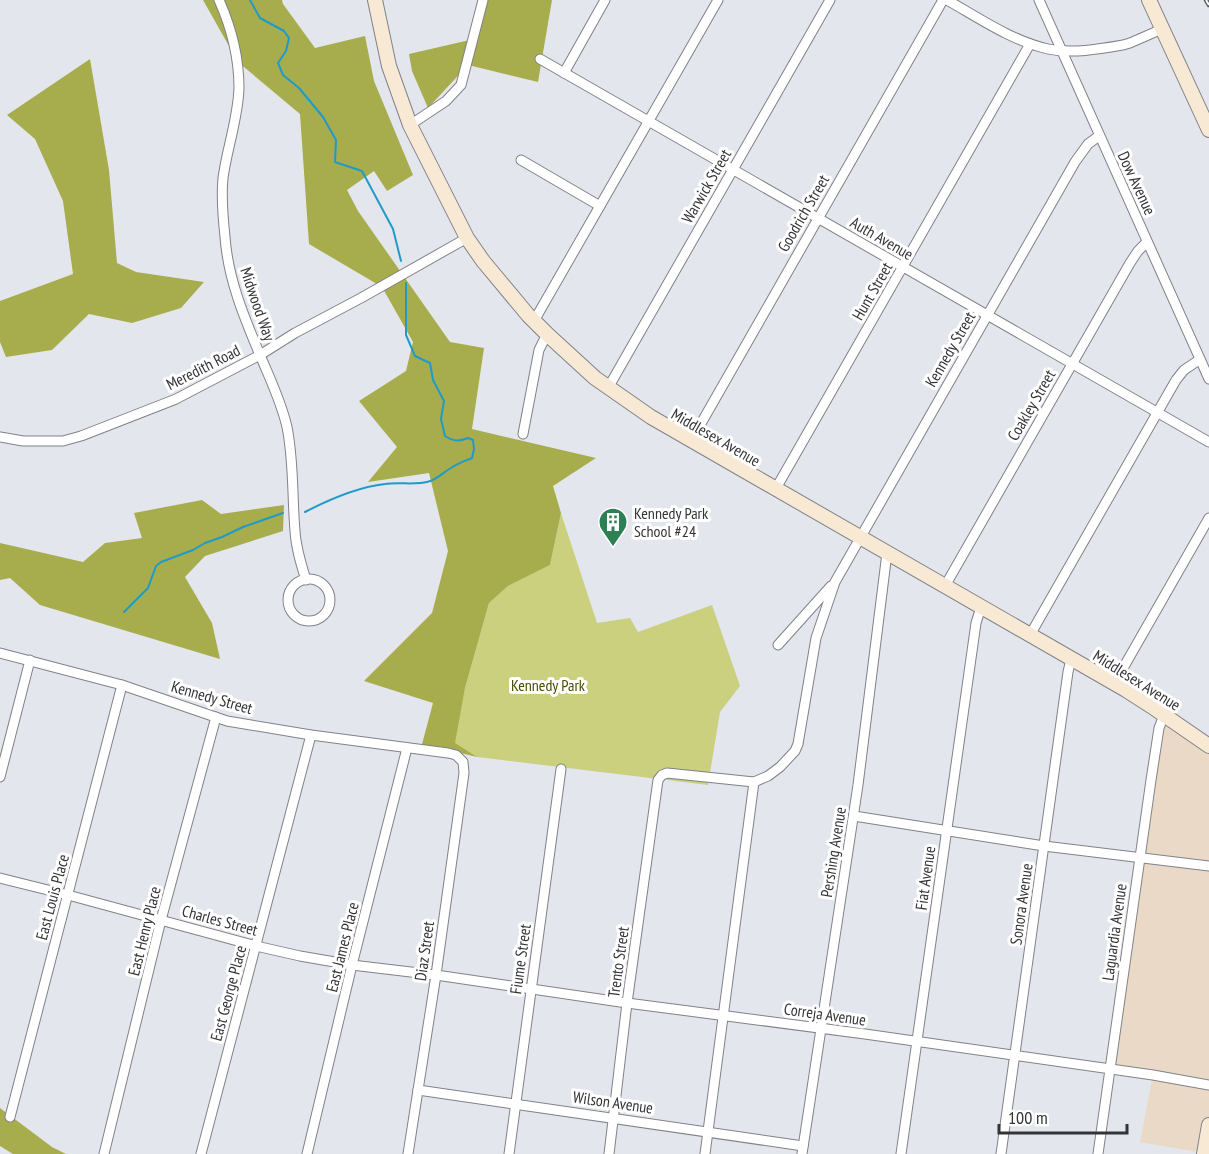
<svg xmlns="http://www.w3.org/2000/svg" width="1209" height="1154" font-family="'PT Sans Narrow',sans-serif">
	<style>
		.commercial { fill: #ead9c7 }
		.green { fill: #cad07d }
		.forest { fill: #a7ad4c }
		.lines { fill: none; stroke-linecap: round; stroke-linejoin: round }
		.stream { stroke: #1f9bc9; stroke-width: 2 }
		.street-casing { stroke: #808288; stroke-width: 11 }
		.secondary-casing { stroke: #808288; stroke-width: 16 }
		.street { stroke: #fff; stroke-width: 9 }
		.secondary { stroke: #f8e9d5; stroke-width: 14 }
		.rail-casing { stroke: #535458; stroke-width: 4.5 }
		.rail { stroke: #fff; stroke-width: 2; stroke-dasharray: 7; stroke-linecap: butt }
		.labels { text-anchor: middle; stroke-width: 6; stroke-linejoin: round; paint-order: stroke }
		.street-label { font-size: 16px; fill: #333437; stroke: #fff }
		.poi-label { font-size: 16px; fill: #333437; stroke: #fff; text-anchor: start }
		.park-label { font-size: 16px; fill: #4a4d00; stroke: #fff }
	</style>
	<rect width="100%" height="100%" fill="#e4e6ed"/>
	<polygon class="commercial" points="1161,721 1209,746 1209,1154 1140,1142 1153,1075 1111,1070"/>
	<polygon class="green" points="561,513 597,623 630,618 638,632 712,605 740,686 720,712 708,785 477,757 454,744 465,688 489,603 508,586 550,565"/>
	<g class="forest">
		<polygon points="203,0 282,0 283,4 315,48 365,36 374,81 413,175 387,191 374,171 347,190 358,211 450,342 484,348 472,429 596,458 553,486 561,513 550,565 508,586 489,603 465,688 455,743 477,757 448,750 421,748 433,703 364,681 432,613 448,551 429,473 368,482 397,447 359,401 406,371 413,342 382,287 309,244 300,114 238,62"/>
		<polygon points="484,0 552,0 538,82 468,65 428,108 412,71 409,54 474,39"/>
		<polygon points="90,59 109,170 117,263 136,272 204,282 181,308 132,323 89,314 52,350 6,357 0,342 0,301 73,274 63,201 35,139 7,115"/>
		<polygon points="202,500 221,514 284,505 283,531 205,556 185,577 212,623 220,659 40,605 10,578 0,580 0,543 83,562 105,543 142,538 134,513"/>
		<polygon points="0,1108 52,1147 66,1154 13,1154 0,1146"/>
	</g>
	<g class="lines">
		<g class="stream">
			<polyline points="250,0 260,18 284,31 289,38 286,51 278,63 283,75 299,88 323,117 336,140 335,162 362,171 393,229 401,261"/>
			<path d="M305 512C330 499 358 487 385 484 397 482 417 485 427 482 437 480 442 473 451 468 458 463 465 461 472 458L474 449 473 440 468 438C458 442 453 441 445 436L441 419 444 401 433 380 430 363 415 356 406 335V283"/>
			<polyline points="124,612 148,588 156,566 161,562 193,550 205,543 222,537 243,527 283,513"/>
		</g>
		<g class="street-casing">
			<g id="street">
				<path d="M219 0C231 27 239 59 239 88 238 119 227 148 223 178 221 197 223 218 225 237 228 279 244 317 260 355 270 379 281 401 287 427 294 462 292 496 295 531 296 548 301 564 306 580"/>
				<path d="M947 0C979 18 1012 41 1048 49 1072 54 1100 49 1123 45L1130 43 1162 29"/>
				<polyline points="1039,0 1209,379"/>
				<polyline points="540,59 1209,442"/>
				<polyline points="564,73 605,0"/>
				<polyline points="410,125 446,101 461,85 483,0"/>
				<polyline points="521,160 600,206"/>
				<polyline points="534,321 718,0"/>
				<polyline points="608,388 830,0"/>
				<polyline points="523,434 539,350 547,334"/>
				<polyline points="0,437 23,441 63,441 81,436 176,399 260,355 295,333 361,298 467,238"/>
				<polyline points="691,441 943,0"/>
				<polyline points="775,490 1030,44"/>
				<circle cx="309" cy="600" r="21"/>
				<polyline points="945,586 1130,263 1138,251 1147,242"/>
				<polyline points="1030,635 1176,380 1184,370 1199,360"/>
				<polyline points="778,645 831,586"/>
				<polyline points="0,653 122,685 227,721 311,735 448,753 456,755 463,762 464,773 436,975 408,1154"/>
				<polyline points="1114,684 1209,518"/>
				<polyline points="0,777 30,660"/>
				<polyline points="854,816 1044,846 1209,866"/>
				<polyline points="0,878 68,895 256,946 300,956 352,965 436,975 627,1003 865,1034 1153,1075 1209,1085"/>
				<polyline points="418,1090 803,1146"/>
				<polyline points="10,1117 122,685"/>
				<polyline points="104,1154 161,920 216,717"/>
				<polyline points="201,1154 311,735"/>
				<polyline points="307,1154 352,965 407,748"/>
				<polyline points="509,1154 561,769"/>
				<polyline points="609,1154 627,1003 658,780 662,775 667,773 754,782 768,776 780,767 795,751 798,744 816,638 835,582 1075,162 1088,144 1099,136"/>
				<polyline points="705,1154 754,782"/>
				<polyline points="802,1154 858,785 887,553"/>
				<polyline points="901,1154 976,623 981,607"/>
				<polyline points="1001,1154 1068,672 1071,659"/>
				<polyline points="1098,1154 1151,780 1159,728 1164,715"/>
			</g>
		</g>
		<g class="secondary-casing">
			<g id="secondary">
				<polyline points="375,0 389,66 410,125 467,238 483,261 528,315 547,334 595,378 651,417 1126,690 1151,706 1209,746"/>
				<polyline points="1149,0 1209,130"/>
				<polyline points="1204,1154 1209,1125"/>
			</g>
		</g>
		<use href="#street" class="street"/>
		<use href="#secondary" class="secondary"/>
		<g class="rail-casing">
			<polyline id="rail" points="1206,0 1209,5"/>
		</g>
		<use href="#rail" class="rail"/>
	</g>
	<defs>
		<g id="building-pin" transform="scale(1.5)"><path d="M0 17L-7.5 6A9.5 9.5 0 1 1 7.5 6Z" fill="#2c8053" stroke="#fff"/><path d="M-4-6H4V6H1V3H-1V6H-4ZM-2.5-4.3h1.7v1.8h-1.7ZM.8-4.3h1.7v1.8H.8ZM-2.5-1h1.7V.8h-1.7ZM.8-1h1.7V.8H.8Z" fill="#fff"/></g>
	</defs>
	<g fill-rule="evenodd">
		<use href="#building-pin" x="613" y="522"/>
	</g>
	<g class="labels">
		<g class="street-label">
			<text transform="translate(1137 183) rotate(65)" y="6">Dow Avenue</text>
			<text transform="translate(706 186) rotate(-60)" y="6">Warwick Street</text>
			<text transform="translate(803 213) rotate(-60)" y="6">Goodrich Street</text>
			<text transform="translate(882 238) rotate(30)" y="6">Auth Avenue</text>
			<text transform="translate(872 291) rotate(-60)" y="6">Hunt Street</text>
			<text transform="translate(258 304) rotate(71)" y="6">Midwood Way</text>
			<text transform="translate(950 349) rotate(-60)" y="6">Kennedy Street</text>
			<text transform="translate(203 367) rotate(-27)" y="6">Meredith Road</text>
			<text transform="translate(1031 405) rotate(-60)" y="6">Coakley Street</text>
			<text transform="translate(716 437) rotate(30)" y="6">Middlesex Avenue</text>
			<text transform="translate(1137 680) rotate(32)" y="6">Middlesex Avenue</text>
			<text transform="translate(212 697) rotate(16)" y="6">Kennedy Street</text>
			<text transform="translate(833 852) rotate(-81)" y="6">Pershing Avenue</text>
			<text transform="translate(925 878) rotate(-82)" y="6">Fiat Avenue</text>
			<text transform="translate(52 897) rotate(-75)" y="6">East Louis Place</text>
			<text transform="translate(1021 904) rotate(-82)" y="6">Sonora Avenue</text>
			<text transform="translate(220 920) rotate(15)" y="6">Charles Street</text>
			<text transform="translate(144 931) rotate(-76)" y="6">East Henry Place</text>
			<text transform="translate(1114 932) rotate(-82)" y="6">Laguardia Avenue</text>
			<text transform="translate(342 947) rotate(-76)" y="6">East James Place</text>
			<text transform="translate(424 951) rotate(-82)" y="6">Diaz Street</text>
			<text transform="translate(520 959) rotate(-82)" y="6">Fiume Street</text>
			<text transform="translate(618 962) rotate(-82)" y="6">Trento Street</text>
			<text transform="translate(228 993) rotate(-75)" y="6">East George Place</text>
			<text transform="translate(825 1014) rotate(8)" y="6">Correja Avenue</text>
			<text transform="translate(613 1102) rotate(8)" y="6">Wilson Avenue</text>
		</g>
		<g class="poi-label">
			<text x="634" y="519">Kennedy Park<tspan x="634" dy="18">School #24</tspan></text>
		</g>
		<g class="park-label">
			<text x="548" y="691">Kennedy Park</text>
		</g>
	</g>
	<path d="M999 1124v9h128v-9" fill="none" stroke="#333437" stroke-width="3"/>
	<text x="1008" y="1124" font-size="18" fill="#333437" stroke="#ffffff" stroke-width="4.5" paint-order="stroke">100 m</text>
</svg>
